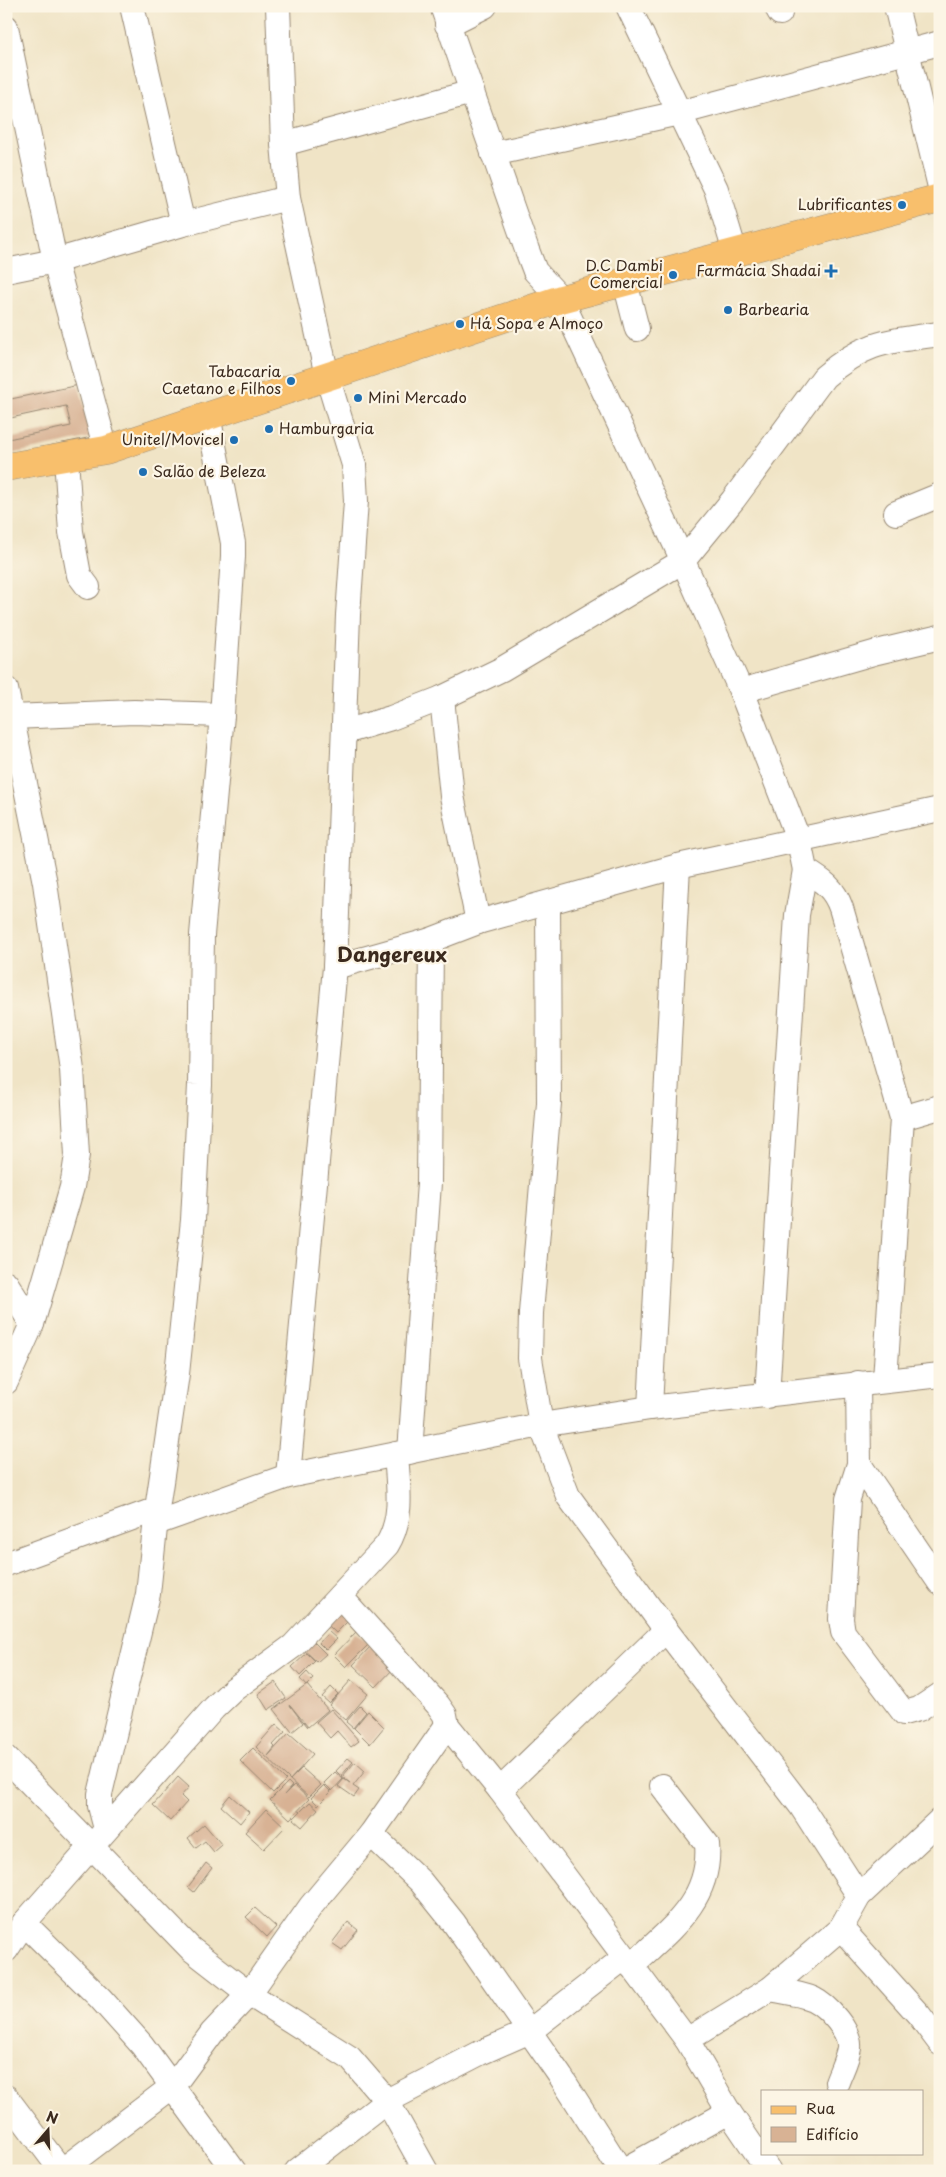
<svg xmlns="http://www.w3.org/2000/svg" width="946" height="2177" font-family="'Playpen Sans',sans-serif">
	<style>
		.building { fill: #d8b294 }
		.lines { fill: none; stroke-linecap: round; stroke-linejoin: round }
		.minor-casing { stroke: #968772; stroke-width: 26 }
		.major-casing { stroke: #968772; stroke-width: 29 }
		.minor { stroke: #fff; stroke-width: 24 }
		.major { stroke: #f8bf6c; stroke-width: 28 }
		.poi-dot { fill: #1f6fb2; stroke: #fcf5e5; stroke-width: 2 }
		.labels { text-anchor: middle; stroke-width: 4.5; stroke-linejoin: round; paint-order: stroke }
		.poi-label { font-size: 15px; fill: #3b2a1e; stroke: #fcf5e5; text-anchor: end }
		.district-label { font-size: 20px; font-weight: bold; fill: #3b2a1e; stroke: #fcf5e5 }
	</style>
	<rect width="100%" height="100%" fill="#fcf5e5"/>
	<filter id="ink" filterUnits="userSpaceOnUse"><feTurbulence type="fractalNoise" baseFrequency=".02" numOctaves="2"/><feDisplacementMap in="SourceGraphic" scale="10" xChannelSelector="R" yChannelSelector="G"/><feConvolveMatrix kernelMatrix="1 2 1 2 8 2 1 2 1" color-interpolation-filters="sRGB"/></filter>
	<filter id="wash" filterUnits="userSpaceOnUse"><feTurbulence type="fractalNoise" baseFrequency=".0096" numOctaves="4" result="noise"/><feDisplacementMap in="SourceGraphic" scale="20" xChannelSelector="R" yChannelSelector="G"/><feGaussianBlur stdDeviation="1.12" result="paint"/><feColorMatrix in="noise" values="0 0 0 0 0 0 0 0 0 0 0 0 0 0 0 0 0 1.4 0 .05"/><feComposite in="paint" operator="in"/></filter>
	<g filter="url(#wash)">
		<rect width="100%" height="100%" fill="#f0e4c6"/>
		<g id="blocks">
			<g class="building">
				<polygon points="79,385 92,437 6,455 6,435 8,439 71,426 66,406 6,419 6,400"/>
				<polygon points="338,1601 353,1616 336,1633 329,1626 317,1638 309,1631"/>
				<polygon points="329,1632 337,1639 326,1650 319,1643"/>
				<polygon points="356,1632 369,1644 346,1667 334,1655"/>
				<polygon points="311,1639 326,1654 317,1662 302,1648"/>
				<polygon points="371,1646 394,1668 376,1687 353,1665"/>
				<polygon points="307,1653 315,1661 300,1676 292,1667"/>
				<polygon points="307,1672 313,1679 306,1686 300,1679"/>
				<polygon points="351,1680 368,1694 346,1720 329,1705"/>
				<polygon points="275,1682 286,1698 268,1710 258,1694"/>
				<polygon points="307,1685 328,1710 308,1727 290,1705 303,1723 292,1732 274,1709"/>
				<polygon points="331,1687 338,1694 329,1703 322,1697"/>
				<polygon points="360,1706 366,1712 353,1728 346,1722"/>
				<polygon points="331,1709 359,1741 351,1747 337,1731 330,1738 316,1722"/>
				<polygon points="368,1711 384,1727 370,1744 354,1728"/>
				<polygon points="276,1724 285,1732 273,1745 275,1747 268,1756 289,1733 313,1754 290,1780 256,1747"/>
				<polygon points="253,1748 286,1780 273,1793 240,1761"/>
				<polygon points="348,1758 353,1762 341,1776 336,1771"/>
				<polygon points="355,1762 365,1771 353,1786 359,1790 354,1797 338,1786 344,1779 350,1783 342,1777"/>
				<polygon points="302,1768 321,1785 309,1797 290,1780"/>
				<polygon points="335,1772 343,1779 332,1791 324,1783"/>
				<polygon points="178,1777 189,1787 181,1796 187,1802 170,1821 153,1805"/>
				<polygon points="288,1782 292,1786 284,1795 294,1785 309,1799 290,1819 270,1800"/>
				<polygon points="324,1785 331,1792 318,1805 311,1798"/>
				<polygon points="230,1795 249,1812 240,1823 221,1806"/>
				<polygon points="310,1802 318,1809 302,1827 293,1819"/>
				<polygon points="266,1809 285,1827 264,1849 245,1832"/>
				<polygon points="204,1824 222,1845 214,1852 205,1841 196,1848 188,1838"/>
				<polygon points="206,1863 212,1868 194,1892 188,1887"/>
				<polygon points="255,1908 276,1927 267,1937 246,1917"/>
				<polygon points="348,1922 358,1930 342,1950 332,1943"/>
			</g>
		</g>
	</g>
	<g filter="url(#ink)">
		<use href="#blocks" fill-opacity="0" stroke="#968772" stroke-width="1"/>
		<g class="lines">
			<g class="minor-casing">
				<g id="minor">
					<polyline points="132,6 183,224"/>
					<path d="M442 6 527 250 535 271 561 299 683 561 741 691 799 841 805 870C823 881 834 888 841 908L902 1118 885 1380"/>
					<polyline points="628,6 716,189 735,252"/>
					<polyline points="776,6 780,13"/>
					<polyline points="896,6 940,187"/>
					<polyline points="447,25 485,6"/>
					<polyline points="6,27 55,261 106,450"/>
					<polyline points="283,144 472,92"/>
					<polyline points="493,154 679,113 940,43"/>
					<polyline points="288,198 327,376 354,465 356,501 348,615 335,967 288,1476"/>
					<polyline points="6,271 55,261 183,224 288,198 283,144 278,6"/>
					<polyline points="625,282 637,329"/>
					<polyline points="66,458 71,532 79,575 88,587"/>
					<polyline points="896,513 940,495"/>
					<polyline points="6,689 45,883 72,1069 77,1155 72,1187 32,1324 6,1382"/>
					<polyline points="741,691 877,652 940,637"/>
					<polyline points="442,698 452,796 478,922"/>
					<polyline points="12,717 134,712 222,715"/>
					<path d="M345 732 391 718 442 698 502 669 683 561 733 500 824 377C865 341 889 341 940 334"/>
					<polyline points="548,904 549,1103 531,1313 530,1358 541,1425 568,1496 666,1630 801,1806 859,1896"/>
					<polyline points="335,967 431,940 478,922 678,866 940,809"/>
					<polyline points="902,1118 940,1107"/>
					<polyline points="6,1283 32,1324"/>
					<polyline points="858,1383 859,1464 940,1583"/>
					<polyline points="767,1396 797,915 805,870"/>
					<polyline points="650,1408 678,866"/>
					<polyline points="410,1452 429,1183 431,940"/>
					<polyline points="859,1464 848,1499 841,1619 843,1632 904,1713 919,1709 940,1695"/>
					<polyline points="156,1523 288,1476 541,1425 650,1408 940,1375"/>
					<polyline points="6,1564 157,1509"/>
					<polyline points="340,1596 438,1705 445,1715 447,1725 500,1790 687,2040 729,2112 769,2171"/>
					<polyline points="6,1758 191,1949 249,1994 350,2058 387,2101 426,2171"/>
					<polyline points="500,1790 666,1630"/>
					<polyline points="106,1829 100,1806 100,1794 148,1594 157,1509 177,1374 193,1220 200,1085 202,935 222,715 233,557 233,543 208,415"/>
					<polyline points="371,1834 421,1882 454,1923 561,2077 621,2171"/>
					<polyline points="24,1923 100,1998 142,2045 234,2171"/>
					<polyline points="841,1928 919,2015 940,2043"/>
					<path d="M6 1950 24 1923 214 1708 234 1689 293 1646 387 1545C404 1517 398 1486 396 1454"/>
					<path d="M631 1966C667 1932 712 1901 707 1844L662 1786"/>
					<path d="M770 1989C785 1992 799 1993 813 1999 827 2006 851 2031 849 2048 847 2060 841 2071 837 2082"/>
					<polyline points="687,2040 770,1989 841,1928 859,1896 940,1820"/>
					<polyline points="6,2097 61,2170"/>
					<polyline points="61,2171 173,2086 212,2033 249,1994 311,1906 371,1834 447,1725"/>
					<polyline points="297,2171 387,2101 480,2053 530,2031 624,1958"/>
					<polyline points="622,2171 729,2112"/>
				</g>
			</g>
			<g class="major-casing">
				<polyline id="major" points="6,467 106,450 561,299 940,198"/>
			</g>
			<use href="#minor" class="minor"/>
			<use href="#major" class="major"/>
		</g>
	</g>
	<g class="poi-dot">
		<circle cx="902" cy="205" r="5"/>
		<path d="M828.5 263.5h5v5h5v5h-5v5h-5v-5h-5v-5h5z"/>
		<circle cx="673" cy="275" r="5"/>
		<circle cx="728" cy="310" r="5"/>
		<circle cx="460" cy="324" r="5"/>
		<circle cx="291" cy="381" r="5"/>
		<circle cx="358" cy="398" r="5"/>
		<circle cx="269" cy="429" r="5"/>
		<circle cx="234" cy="440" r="5"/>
		<circle cx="143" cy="472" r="5"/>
	</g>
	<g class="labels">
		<g class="poi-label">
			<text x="892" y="210">Lubrificantes</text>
			<text x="663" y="271">D.C Dambi<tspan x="663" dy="17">Comercial</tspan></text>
			<text x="821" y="276">Farmácia Shadai</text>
			<text x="738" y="315" text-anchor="start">Barbearia</text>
			<text x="470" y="329" text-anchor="start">Há Sopa e Almoço</text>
			<text x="281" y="377">Tabacaria<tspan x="281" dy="17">Caetano e Filhos</tspan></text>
			<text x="368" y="403" text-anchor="start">Mini Mercado</text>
			<text x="279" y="434" text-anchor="start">Hamburgaria</text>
			<text x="224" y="445">Unitel/Movicel</text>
			<text x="153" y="477" text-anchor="start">Salão de Beleza</text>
		</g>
		<g class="district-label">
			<text x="392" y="962">Dangereux</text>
		</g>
	</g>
	<rect width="946" height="2177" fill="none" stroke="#fcf5e5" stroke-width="25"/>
	<rect x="761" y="2090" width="162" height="65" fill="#fcf5e5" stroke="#afa495"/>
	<rect x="771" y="2106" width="25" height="8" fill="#f8bf6c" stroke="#afa495"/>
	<text x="806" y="2114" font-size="15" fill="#3b2a1e">Rua</text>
	<rect x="771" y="2127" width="25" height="15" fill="#d8b294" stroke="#afa495"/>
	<text x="806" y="2140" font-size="15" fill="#3b2a1e">Edifício</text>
	<g transform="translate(48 2130) rotate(19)" stroke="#fcf5e5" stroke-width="4" paint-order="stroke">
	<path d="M0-4L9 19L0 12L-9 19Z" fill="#3b2a1e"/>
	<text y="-8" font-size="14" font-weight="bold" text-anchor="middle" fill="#3b2a1e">N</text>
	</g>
</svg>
